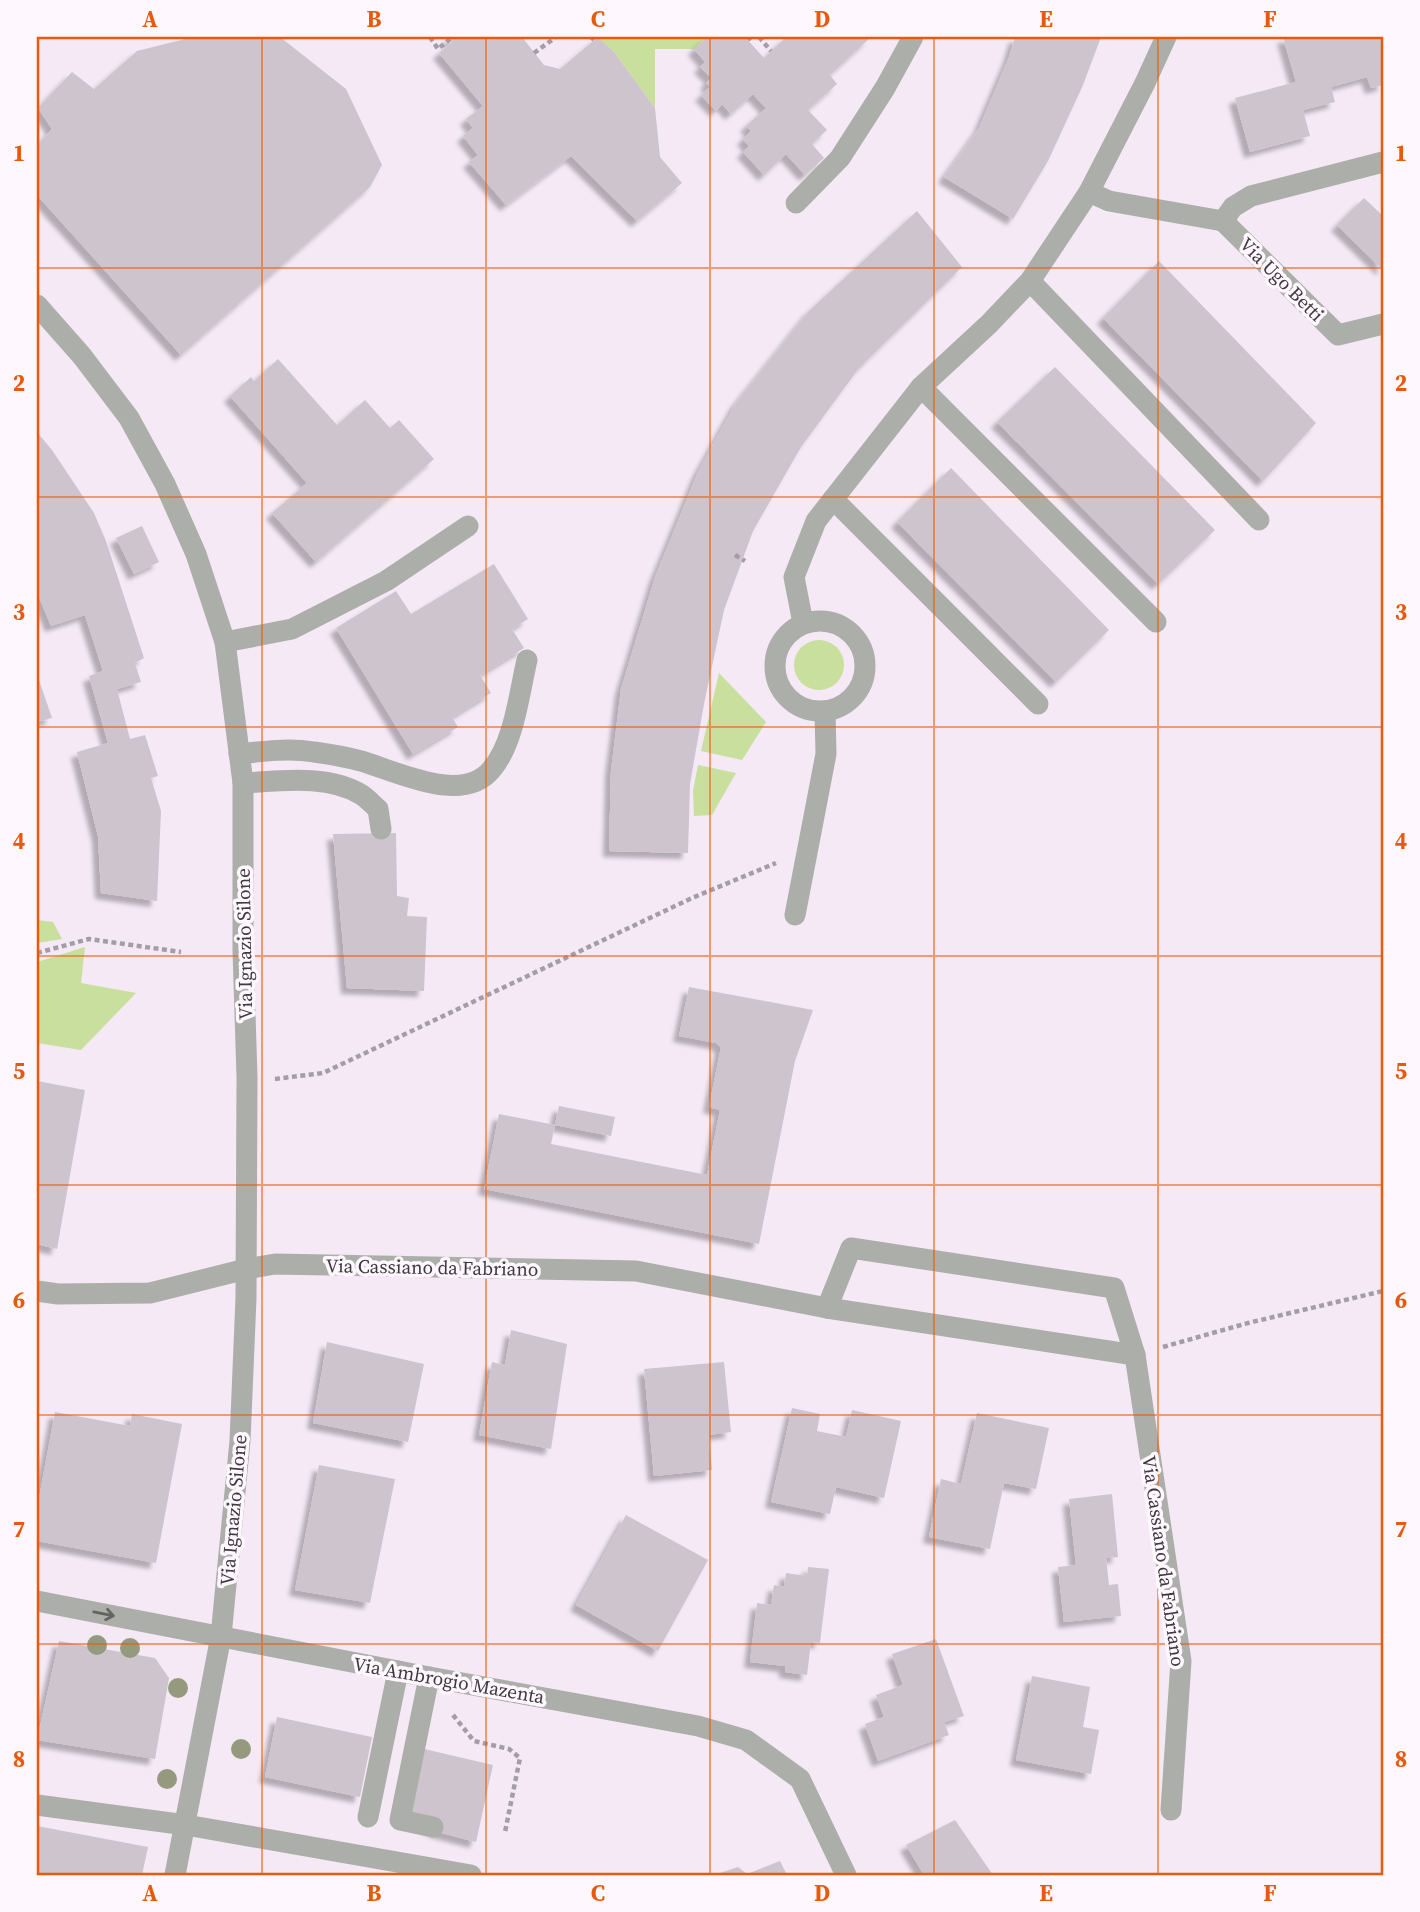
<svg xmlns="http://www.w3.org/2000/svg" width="1420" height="1912" font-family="'Source Serif 4',serif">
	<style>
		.green { fill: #c8df9d }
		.building { fill: #cec4ce; filter: url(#shadow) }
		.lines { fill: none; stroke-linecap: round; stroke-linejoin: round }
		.path { stroke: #a59da5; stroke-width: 4.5; stroke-dasharray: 5 3.5; stroke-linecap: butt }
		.minor { stroke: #acaea9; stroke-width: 21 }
		.tree { fill: #959a7f }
		.oneway { stroke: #646263 }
		.grid { fill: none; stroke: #e8590c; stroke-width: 2; stroke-opacity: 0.55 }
		.labels { text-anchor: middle; stroke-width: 7; stroke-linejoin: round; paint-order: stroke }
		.street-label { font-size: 19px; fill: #3d393d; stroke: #fef8fe }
		.neatline { fill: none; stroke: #e8590c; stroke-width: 2.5 }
		.grid-label { font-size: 23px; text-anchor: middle; font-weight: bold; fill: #e8590c }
	</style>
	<defs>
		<filter id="shadow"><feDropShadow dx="-6" dy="6" stdDeviation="2" flood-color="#0004"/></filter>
	</defs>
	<rect width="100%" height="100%" fill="#f4e9f4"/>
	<g class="green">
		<polygon points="598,37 707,37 694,49 655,49 655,108 614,52"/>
		<circle cx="819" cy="665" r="25"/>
		<polygon points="719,673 766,722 742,760 701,751"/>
		<polygon points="698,765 736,773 712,815 694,816 693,791"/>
		<polygon points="37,920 53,922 62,939 37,943"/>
		<polygon points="85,947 81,983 136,993 81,1050 37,1043 37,962"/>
	</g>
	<g class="building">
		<polygon points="193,37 280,37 346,89 382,165 370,187 181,355 37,195 37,145 52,129 38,108 72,72 94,89 137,51"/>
		<polygon points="448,37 522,37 544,65 560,69 598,37 614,52 655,108 660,157 682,183 637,221 571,156 506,205 469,162 478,155 463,136 473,128 466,119 483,106 439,53 452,42"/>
		<polygon points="707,37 745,37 764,58 786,37 871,37 830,75 837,84 808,110 827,130 812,144 824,158 805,175 786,154 764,175 743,152 749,146 743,139 751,131 746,126 766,108 753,94 731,114 722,104 716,111 701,95 710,87 706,83 711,78 700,67 705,62 694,49"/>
		<polygon points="1015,37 1101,37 1083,85 1048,161 1013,219 944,177 979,128 1009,57"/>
		<polygon points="1283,37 1383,37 1383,85 1371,88 1367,77 1331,87 1335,102 1303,110 1310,136 1250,152 1235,98 1296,82"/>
		<polygon points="1364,198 1382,215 1383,213 1383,270 1337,225"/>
		<polygon points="917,211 962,267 859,368 801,447 753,531 724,610 704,704 690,784 688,853 609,851 611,771 621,689 655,577 698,472 736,403 808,312"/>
		<polygon points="1159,261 1316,423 1263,481 1103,318"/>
		<polygon points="278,359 337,425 365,400 390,428 399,420 434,459 316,562 272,513 307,483 230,396 251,377 254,381"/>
		<polygon points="1055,367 1215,530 1158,584 997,422"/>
		<polygon points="37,432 52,450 94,513 106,541 144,658 135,663 141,682 117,689 130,739 145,735 158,776 151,778 161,811 157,901 101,893 98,836 77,752 108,743 89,676 103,671 85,615 51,626 37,592"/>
		<polygon points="951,468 1109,630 1056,682 897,522"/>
		<polygon points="142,526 159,562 134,574 116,538"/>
		<polygon points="494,564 528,619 512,629 524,648 480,675 491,693 452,717 458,727 413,754 336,628 396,591 411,614"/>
		<polygon points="37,674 52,718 37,722"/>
		<polygon points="396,833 397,896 409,898 407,916 427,917 424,991 347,988 333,834"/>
		<polygon points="689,987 813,1010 795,1061 759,1244 484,1189 499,1114 555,1125 551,1144 707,1175 720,1110 709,1107 721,1047 716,1043 679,1036"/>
		<polygon points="37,1081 85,1090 57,1249 37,1244"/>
		<polygon points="559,1106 615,1117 611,1136 555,1125"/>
		<polygon points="511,1330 567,1344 551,1449 479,1435 492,1362 505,1365"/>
		<polygon points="327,1342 424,1364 408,1442 313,1423"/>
		<polygon points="724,1362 731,1432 709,1435 712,1470 654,1476 644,1369"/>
		<polygon points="792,1408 820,1414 817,1431 846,1437 852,1410 901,1421 884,1498 836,1487 830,1514 771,1502"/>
		<polygon points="55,1412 130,1426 132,1414 182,1424 156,1563 37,1541 37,1509"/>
		<polygon points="977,1413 1049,1428 1036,1489 1004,1483 990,1549 929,1537 941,1479 961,1484"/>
		<polygon points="319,1465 395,1479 370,1603 295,1590"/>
		<polygon points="1112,1494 1118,1557 1106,1558 1109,1585 1118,1584 1121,1616 1064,1622 1058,1567 1076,1565 1069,1499"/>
		<polygon points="626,1515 708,1560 658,1651 576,1605"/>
		<polygon points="808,1567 829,1569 820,1643 811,1642 807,1675 785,1672 785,1666 750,1662 757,1603 771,1605 774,1585 784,1587 786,1573 807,1576"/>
		<polygon points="936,1639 964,1716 944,1722 949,1735 878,1761 865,1724 884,1717 876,1695 903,1685 892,1654"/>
		<polygon points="59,1641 155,1658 169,1678 155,1759 37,1740"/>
		<polygon points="1032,1676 1090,1687 1083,1727 1099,1730 1091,1774 1016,1760"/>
		<polygon points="277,1717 372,1737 360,1797 265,1777"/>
		<polygon points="420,1748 493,1765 476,1842 438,1832 405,1814"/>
		<polygon points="955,1820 993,1875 924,1875 906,1845"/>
		<polygon points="37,1826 148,1847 142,1875 37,1875"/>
		<polygon points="780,1861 787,1875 714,1875 738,1867 747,1874"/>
	</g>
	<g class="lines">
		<g class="path">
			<polyline points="430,37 438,49 450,39"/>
			<polyline points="591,37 594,40"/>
			<polyline points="759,37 771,51"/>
			<polyline points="748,40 751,37"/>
			<polyline points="534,53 556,37"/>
			<polyline points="735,555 745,561"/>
			<polyline points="37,953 89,939 181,952"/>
			<polyline points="275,1079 323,1073 692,898 776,863"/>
			<polyline points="1163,1347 1248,1323 1383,1291"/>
			<polyline points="453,1715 474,1741 509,1749 520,1758 505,1832"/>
		</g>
		<g class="minor">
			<polyline points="1089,192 1109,201 1223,221 1233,207 1251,196 1383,162"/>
			<polyline points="796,203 840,158 885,88 913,37"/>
			<polyline points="1223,221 1338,335 1383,324"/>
			<polyline points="1030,281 1259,520"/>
			<polyline points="37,305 82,356 129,418 165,484 196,554 225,642 243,783 243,951 247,1077 246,1298 240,1441 221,1636 175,1875"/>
			<polyline points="921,387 1156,622"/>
			<polyline points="833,499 1038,704"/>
			<circle cx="820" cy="666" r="45"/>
			<polyline points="803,623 794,577 816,521 921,387 989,324 1030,281 1089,192 1145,83 1166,37"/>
			<polyline points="225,642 292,629 386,581 468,526"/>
			<path d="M239 754C264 751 290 748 314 752 329 754 346 757 361 761 396 771 462 805 491 770 514 744 519 694 527 660"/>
			<path d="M243 783C280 781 328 774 362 795 368 799 373 805 378 809L381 829"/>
			<polyline points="795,915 826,754 825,712"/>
			<polyline points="37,1291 58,1294 150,1293 246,1269 275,1264 636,1271 827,1308 1135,1355"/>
			<polyline points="827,1308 851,1248 1114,1288 1135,1355 1181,1661 1171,1810"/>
			<polyline points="37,1601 429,1677 698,1726 746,1740 800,1779 846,1875"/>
			<polyline points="429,1677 400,1820 433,1827"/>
			<polyline points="37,1805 186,1825 471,1875"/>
			<polyline points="368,1817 398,1671"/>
		</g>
	</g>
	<g class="tree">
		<circle cx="97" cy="1645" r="10"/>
		<circle cx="130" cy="1648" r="10"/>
		<circle cx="178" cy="1688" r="10"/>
		<circle cx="241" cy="1749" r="10"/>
		<circle cx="167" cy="1779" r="10"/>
	</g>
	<defs><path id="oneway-shaft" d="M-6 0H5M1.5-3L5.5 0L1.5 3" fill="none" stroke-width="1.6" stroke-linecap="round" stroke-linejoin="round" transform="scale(1.75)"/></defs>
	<use class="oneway" href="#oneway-shaft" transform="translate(104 1614) rotate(11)"/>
	<path class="grid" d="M262 37V1875M486 37V1875M710 37V1875M934 37V1875M1158 37V1875M37 268H1383M37 497H1383M37 727H1383M37 956H1383M37 1185H1383M37 1415H1383M37 1644H1383"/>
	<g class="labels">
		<g class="street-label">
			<text transform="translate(1282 279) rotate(45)" y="7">Via Ugo Betti</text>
			<text transform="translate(244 944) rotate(-91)" y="7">Via Ignazio Silone</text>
			<text transform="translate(432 1267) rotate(1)" y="7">Via Cassiano da Fabriano</text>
			<text transform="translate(233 1510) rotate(-85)" y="7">Via Ignazio Silone</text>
			<text transform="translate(1164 1561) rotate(82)" y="7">Via Cassiano da Fabriano</text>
			<text transform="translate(449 1680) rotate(10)" y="7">Via Ambrogio Mazenta</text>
		</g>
	</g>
	<rect width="1420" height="1912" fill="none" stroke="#fef8fe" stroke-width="77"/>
	<rect x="38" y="38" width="1344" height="1836" class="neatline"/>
	<g class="grid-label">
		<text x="150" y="27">A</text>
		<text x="374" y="27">B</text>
		<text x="598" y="27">C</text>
		<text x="822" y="27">D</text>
		<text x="1046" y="27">E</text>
		<text x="1270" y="27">F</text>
		<text x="19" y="161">1</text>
		<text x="1401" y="161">1</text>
		<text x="19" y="391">2</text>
		<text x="1401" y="391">2</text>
		<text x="19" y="620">3</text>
		<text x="1401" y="620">3</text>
		<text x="19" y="849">4</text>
		<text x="1401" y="849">4</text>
		<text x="19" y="1079">5</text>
		<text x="1401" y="1079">5</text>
		<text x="19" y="1308">6</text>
		<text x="1401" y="1308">6</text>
		<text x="19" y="1537">7</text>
		<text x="1401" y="1537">7</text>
		<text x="19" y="1767">8</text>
		<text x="1401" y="1767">8</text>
		<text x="150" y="1901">A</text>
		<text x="374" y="1901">B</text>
		<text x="598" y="1901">C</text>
		<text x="822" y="1901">D</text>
		<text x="1046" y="1901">E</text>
		<text x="1270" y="1901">F</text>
	</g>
</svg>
